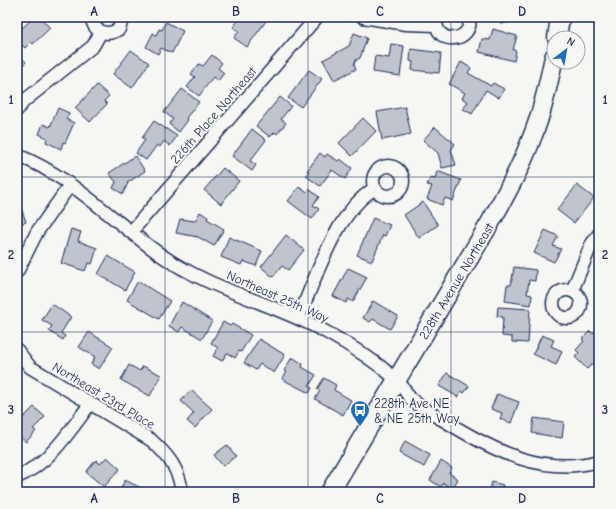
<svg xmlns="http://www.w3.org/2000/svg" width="616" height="509" font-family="'Comic Neue',sans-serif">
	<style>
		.building { fill: #c0c4cd; stroke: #1b2f5e }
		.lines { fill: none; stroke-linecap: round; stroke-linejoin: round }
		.minor-casing { stroke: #1b2f5e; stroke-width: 15 }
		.secondary-casing { stroke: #1b2f5e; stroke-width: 21 }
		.minor { stroke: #f6f6f2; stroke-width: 12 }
		.secondary { stroke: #f6f6f2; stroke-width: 18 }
		.grid { fill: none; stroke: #1b2f5e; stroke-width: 1; stroke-opacity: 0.55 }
		.labels { text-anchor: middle; stroke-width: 4; stroke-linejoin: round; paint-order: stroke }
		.street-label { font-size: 13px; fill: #1b2f5e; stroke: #f6f6f2 }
		.poi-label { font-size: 13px; fill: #1b2f5e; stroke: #f6f6f2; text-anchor: start }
		.neatline { fill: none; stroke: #1b2f5e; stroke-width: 1.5 }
		.grid-label { font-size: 13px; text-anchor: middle; font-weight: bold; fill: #1b2f5e }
	</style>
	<rect width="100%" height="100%" fill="#f6f6f2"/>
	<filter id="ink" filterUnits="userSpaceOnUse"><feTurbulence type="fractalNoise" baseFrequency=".025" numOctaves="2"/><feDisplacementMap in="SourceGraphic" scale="8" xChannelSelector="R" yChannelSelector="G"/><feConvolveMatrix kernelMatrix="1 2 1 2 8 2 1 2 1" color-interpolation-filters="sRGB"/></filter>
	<g filter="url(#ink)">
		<g class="building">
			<polygon points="34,17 40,17 50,28 33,44 31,42 25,48 17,40 17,33"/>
			<polygon points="241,17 261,17 266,21 247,47 234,38 239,31 233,27"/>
			<polygon points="499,17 517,17 518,20 501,24"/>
			<polygon points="166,22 183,31 172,53 161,48 158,54 146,47 153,33 156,35 159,29 162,30"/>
			<polygon points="493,29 517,36 513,50 516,51 514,61 479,52 482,39 490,40"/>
			<polygon points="354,33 367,38 360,58 356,60 354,64 356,69 334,80 323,60 349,46"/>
			<polygon points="391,44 404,46 400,76 373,72 375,56 389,58"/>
			<polygon points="411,49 441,53 439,73 412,70 413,62 410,61"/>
			<polygon points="131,50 149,63 132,88 113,74"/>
			<polygon points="19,55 26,62 17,72 17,57"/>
			<polygon points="212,55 222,63 218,68 224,73 218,81 213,77 199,96 187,87 195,77 191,74 199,64 203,66"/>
			<polygon points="461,62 471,68 468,73 491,86 493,83 504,89 499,98 486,90 472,114 463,109 468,102 462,98 465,93 449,84"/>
			<polygon points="309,70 322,79 301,107 288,98"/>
			<polygon points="97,85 109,96 104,101 107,104 90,122 75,108"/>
			<polygon points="182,89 199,102 186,118 188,120 179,132 169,124 173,119 164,112"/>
			<polygon points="280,97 291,106 281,119 286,123 277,134 275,132 270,137 256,126"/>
			<polygon points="405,107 411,134 382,140 377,112"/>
			<polygon points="58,108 69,113 66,119 74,123 65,143 63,142 61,149 46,142 47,138 39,134 43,124 50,127"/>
			<polygon points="363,118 376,131 352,156 339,143"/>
			<polygon points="154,121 177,136 170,146 164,141 160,147 157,145 146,160 136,153 145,140 142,138"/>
			<polygon points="435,127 455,144 451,150 456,165 442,168 438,153 423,140"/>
			<polygon points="252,129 266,140 250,161 256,165 252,171 232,156"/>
			<polygon points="320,153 325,157 327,154 338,161 340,159 352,168 345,179 332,170 320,186 306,176 309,172 307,171"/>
			<polygon points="135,156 145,171 127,183 128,183 123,194 113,188 116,182 109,173"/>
			<polygon points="223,168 239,181 221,204 204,190"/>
			<polygon points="437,171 461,180 453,201 445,198 442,205 427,199 432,186 427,185 430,178 435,179"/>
			<polygon points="17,181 20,182 22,187 18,199 26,222 17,225"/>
			<polygon points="577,185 594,198 574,223 557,210"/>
			<polygon points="299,187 306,192 309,189 319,197 313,205 319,209 312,219 288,201"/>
			<polygon points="423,202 438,225 419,238 404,215"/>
			<polygon points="200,212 208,217 207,219 224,229 214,246 198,237 176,233 180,219 195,221"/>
			<polygon points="373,218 390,225 385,236 383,235 372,261 357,255"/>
			<polygon points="71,229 81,232 78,241 97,248 92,264 88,263 85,271 61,263"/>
			<polygon points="545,230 558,236 553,246 561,249 554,262 534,253"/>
			<polygon points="286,235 304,250 288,270 282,266 273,277 261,267"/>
			<polygon points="229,237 262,251 256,266 243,261 241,265 221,257"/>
			<polygon points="108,256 135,272 125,290 98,274"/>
			<polygon points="514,267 536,270 535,281 529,280 527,294 532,295 531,305 505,301 507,285 511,285"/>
			<polygon points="348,268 367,277 353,302 348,299 346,303 333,296"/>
			<polygon points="138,281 170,301 159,319 127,300"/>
			<polygon points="373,301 398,316 390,329 373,319 370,322 363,318"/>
			<polygon points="182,302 212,321 202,339 182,327 179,332 169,326"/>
			<polygon points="52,304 71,317 61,333 65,336 63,340 49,331 52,326 42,320"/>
			<polygon points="498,307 530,309 528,343 512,342 512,337 502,336 503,317 497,316"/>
			<polygon points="223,322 230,326 232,324 251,335 241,352 239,351 235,358 227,353 222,361 213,356 218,348 211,343"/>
			<polygon points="599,328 599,358 587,369 575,357 579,353 576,350 584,341 582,339 590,331 593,334"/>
			<polygon points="89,332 113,347 99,369 91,364 95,357 79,347"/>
			<polygon points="542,335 554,340 551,346 562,351 556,365 533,354"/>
			<polygon points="259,339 285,355 274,373 260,364 256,370 244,363"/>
			<polygon points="292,357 303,364 302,367 316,375 309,386 312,388 309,393 282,379 287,372 284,371"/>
			<polygon points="129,365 140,371 143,366 161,375 150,396 121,380"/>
			<polygon points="447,373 469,386 464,393 461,391 458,397 439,386"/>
			<polygon points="324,378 336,385 334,390 351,400 343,415 315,399 320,391 317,389"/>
			<polygon points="191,390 212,409 195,428 187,421 194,413 181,401"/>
			<polygon points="497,394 519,402 511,423 500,419 502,413 491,409"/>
			<polygon points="34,407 45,417 33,429 36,431 26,442 17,434 17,419 19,417 22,419"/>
			<polygon points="534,418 564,422 562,438 532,433"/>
			<polygon points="405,441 430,455 424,467 399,453"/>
			<polygon points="227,445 236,456 223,466 214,455"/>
			<polygon points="107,457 120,469 104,487 86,472 96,460 100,464"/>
			<polygon points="441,461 452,468 449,473 458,479 452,489 443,483 441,487 430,480"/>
			<polygon points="125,480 145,490 144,492 119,492"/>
			<polygon points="492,482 503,485 502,490 511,492 489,492"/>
		</g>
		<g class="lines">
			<g class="minor-casing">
				<g id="minor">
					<path d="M92 17C92 32 108 37 119 29L123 17"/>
					<polyline points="363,17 406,24 436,25"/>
					<path d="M436 18C434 48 475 42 469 17"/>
					<polyline points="17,110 24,101 93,46 101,32"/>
					<path d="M17 155C71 176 114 222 161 255 211 290 273 303 326 332 350 345 375 361 396 379 402 384 405 392 410 398 421 409 437 416 450 424 496 452 544 476 599 461"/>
					<circle cx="388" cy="181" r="15"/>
					<polyline points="131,232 317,17"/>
					<polyline points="17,272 37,232 70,185"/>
					<circle cx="567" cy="304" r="14"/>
					<polyline points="572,291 591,245 599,234"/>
					<path d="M299 317C316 277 336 212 374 189"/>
					<path d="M17 350 30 367 151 440C168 455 179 469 182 492"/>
					<path d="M17 477C50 463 69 432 90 404"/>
				</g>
			</g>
			<g class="secondary-casing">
				<g id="secondary">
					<polyline points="557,38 560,17"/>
					<path d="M330 492 490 223C505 196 520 169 531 140 542 114 548 85 554 57"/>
				</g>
			</g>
			<use href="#minor" class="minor"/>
			<use href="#secondary" class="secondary"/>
		</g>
	</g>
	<path class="grid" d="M165 17V492M308 17V492M451 17V492M17 177H599M17 332H599"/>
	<defs>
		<g id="bus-pin" transform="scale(1)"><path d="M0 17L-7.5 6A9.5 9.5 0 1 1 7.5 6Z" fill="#1f6fb2" stroke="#f6f6f2"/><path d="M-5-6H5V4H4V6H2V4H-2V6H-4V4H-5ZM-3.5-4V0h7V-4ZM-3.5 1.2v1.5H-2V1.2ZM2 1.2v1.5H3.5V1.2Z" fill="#fff"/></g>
	</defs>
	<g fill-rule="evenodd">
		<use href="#bus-pin" x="360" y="410"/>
	</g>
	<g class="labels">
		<g class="street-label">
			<text transform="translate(213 115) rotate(-49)" y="5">226th Place Northeast</text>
			<text transform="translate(456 281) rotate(-59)" y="5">228th Avenue Northeast</text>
			<text transform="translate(278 296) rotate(24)" y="5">Northeast 25th Way</text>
			<text transform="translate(104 395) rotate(31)" y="5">Northeast 23rd Place</text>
		</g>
		<g class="poi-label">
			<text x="374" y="408">228th Ave NE<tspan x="374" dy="15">&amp; NE 25th Way</tspan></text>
		</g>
	</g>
	<rect width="616" height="509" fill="none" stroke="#f6f6f2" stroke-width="44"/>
	<g transform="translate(566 50) rotate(31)"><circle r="19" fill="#f6f6f2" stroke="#9ea6b7"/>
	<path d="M0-3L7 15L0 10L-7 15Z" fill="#1f6fb2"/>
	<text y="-6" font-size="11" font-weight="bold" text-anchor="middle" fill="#1b2f5e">N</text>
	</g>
	<rect x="22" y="22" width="572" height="465" class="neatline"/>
	<g class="grid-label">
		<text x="94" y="16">A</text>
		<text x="236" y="16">B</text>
		<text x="380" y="16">C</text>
		<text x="522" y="16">D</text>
		<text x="11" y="104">1</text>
		<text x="605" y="104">1</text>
		<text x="11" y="259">2</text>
		<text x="605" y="259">2</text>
		<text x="11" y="414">3</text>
		<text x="605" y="414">3</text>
		<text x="94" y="503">A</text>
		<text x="236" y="503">B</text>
		<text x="380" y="503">C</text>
		<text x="522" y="503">D</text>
	</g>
</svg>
